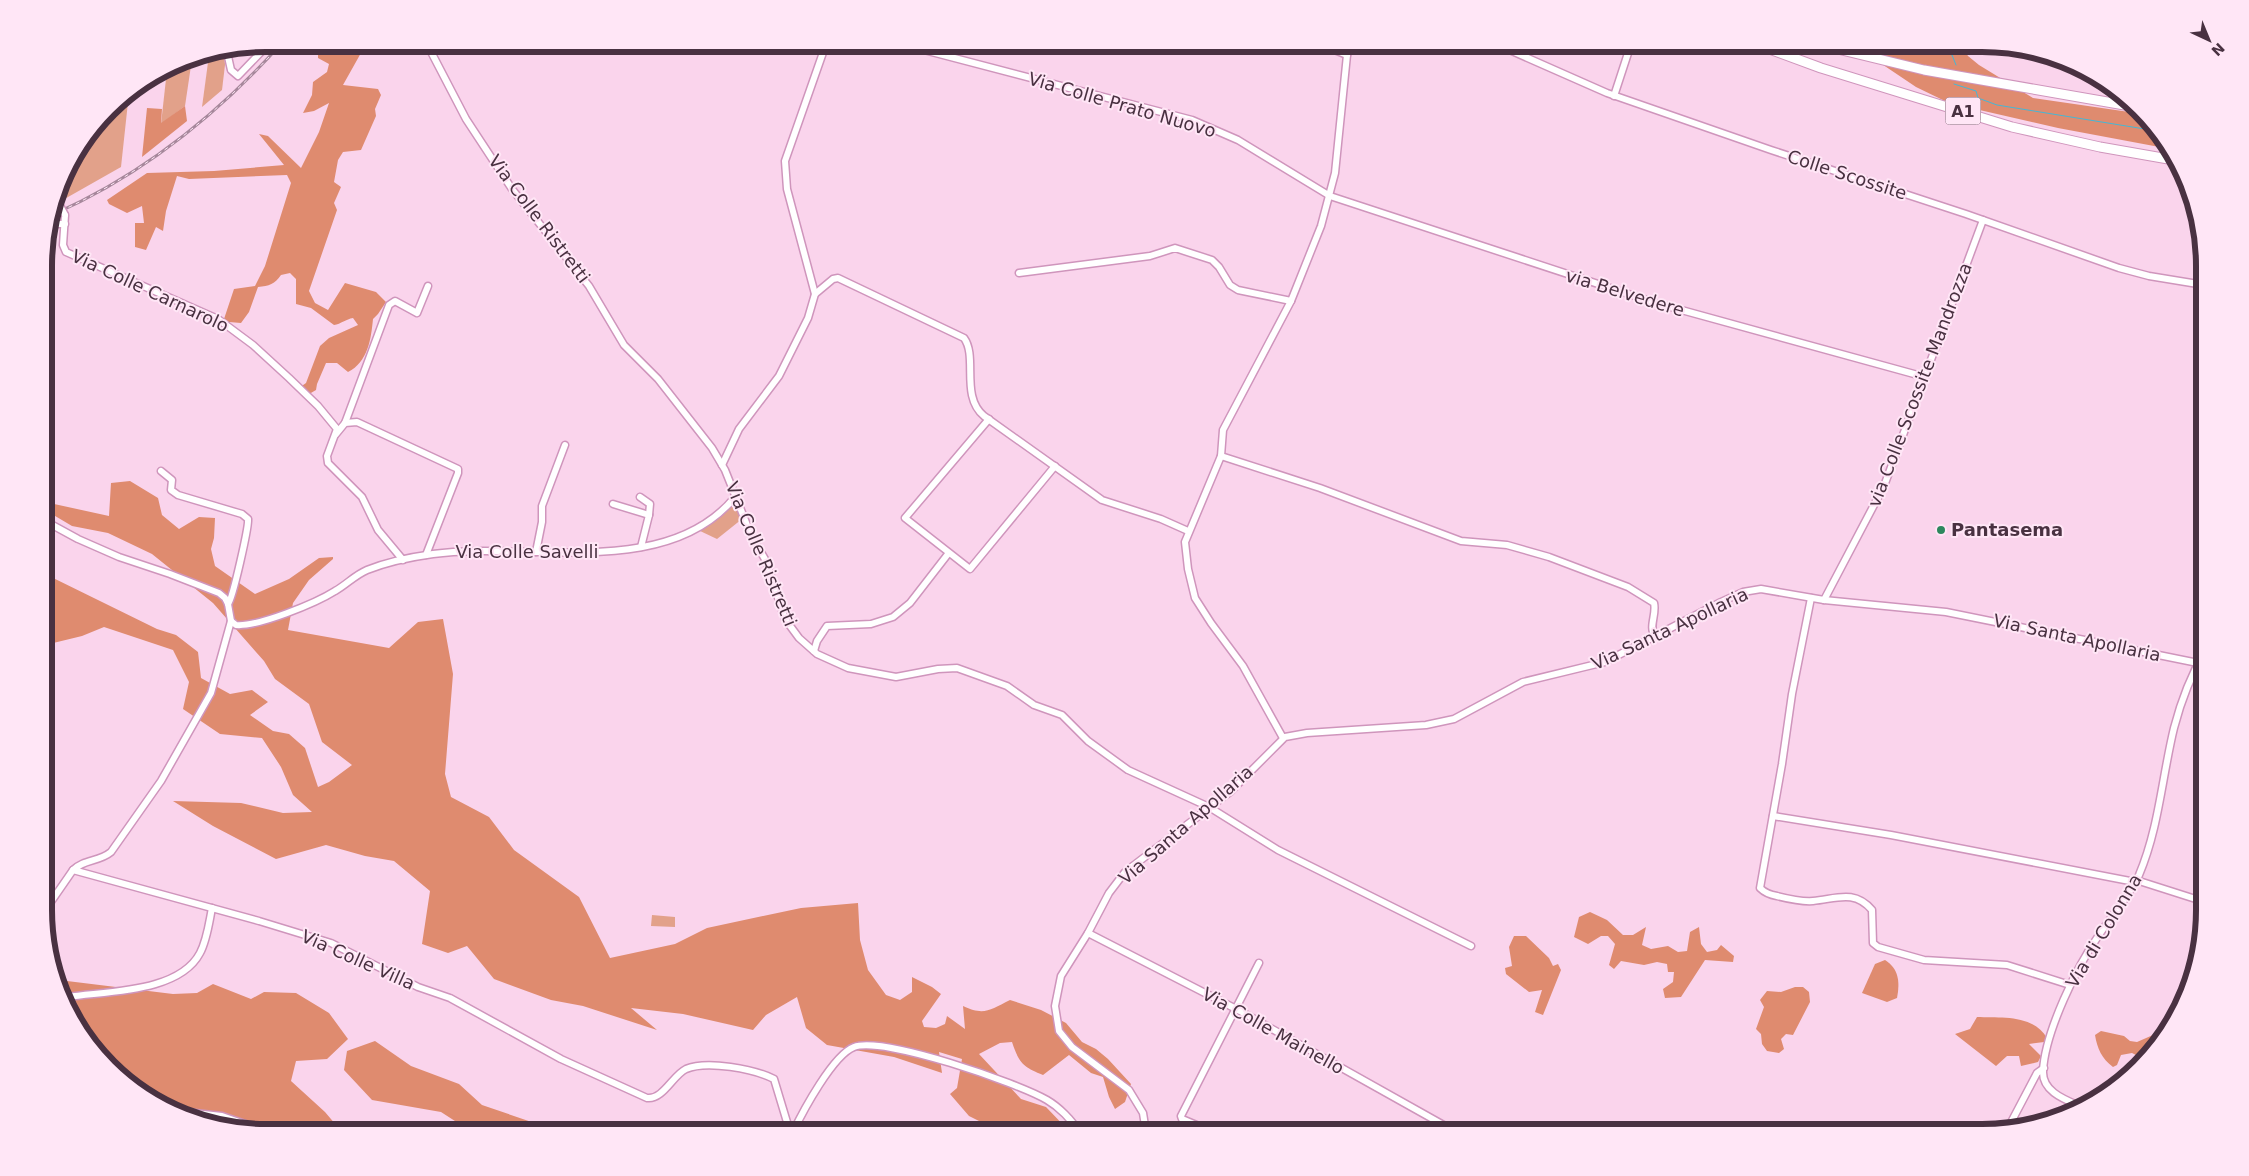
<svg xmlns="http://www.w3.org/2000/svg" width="2249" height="1176" font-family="'DejaVu Sans',sans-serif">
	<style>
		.green { fill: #e2a18a }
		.forest { fill: #df8b6f }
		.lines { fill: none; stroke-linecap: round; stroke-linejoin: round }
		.stream { stroke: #45b7d6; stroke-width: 1 }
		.minor-casing { stroke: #cf95bc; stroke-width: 9 }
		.highway-casing { stroke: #cf95bc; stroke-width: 11 }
		.minor { stroke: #fff; stroke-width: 6 }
		.highway { stroke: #fff; stroke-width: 9 }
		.rail-casing { stroke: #a6879b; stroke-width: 3 }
		.rail { stroke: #ffe6f6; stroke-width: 1; stroke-dasharray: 4; stroke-linecap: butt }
		.minor-bridge-casing { stroke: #cf95bc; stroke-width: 9; stroke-linecap: butt }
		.minor-bridge { stroke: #fff; stroke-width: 6 }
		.poi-dot { fill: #2c875d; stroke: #ffe6f6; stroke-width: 2 }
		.labels { text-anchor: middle; stroke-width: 4; stroke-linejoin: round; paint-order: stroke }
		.shield { fill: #ffe6f6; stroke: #806777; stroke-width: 1 }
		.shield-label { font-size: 16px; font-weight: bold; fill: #493141 }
		.street-label { font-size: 18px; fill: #493141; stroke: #ffe6f6 }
		.poi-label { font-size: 18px; font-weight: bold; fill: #493141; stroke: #ffe6f6; text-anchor: start }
		.rim { fill: none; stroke: #493141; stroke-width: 6 }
	</style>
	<rect width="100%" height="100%" fill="#fad4ec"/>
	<g class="green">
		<polygon points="224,52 225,65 222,90 202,107 209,55"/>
		<polygon points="192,59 185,106 161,124 167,70 182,61"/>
		<path d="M129 93 121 167 61 201 68 179 64 178 67 168 86 143 92 144C95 125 113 103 129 93Z"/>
		<polygon points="735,502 742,519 717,539 698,530"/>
		<polygon points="652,915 675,917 675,927 651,926"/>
	</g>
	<g class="forest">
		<path d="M314 44H366L343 85 378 89 381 95 375 109 376 116 361 150 343 152 338 160 334 182 341 187 334 203 337 210 309 291 315 303 328 310 345 283 376 292 386 302 378 314 373 319C371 339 368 362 348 372L337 363H326L317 384 316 390 304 397 296 390 306 383 320 346 329 338 358 325 353 318C346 319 341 324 334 325L311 308 296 304V279L290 273 281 275C275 284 269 286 258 287L249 312 241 323 229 322 224 319 234 289 255 286 265 266 291 183 287 175 189 179 177 176 166 211 163 231 156 227 146 250 135 247V223H144L142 206 127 213 109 204 107 200 147 173 214 171 284 165 259 134 268 136 301 168 319 132 329 103 314 111 303 113 312 95 313 82 327 72 329 64 318 58V48Z"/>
		<polygon points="1852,44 1960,44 1968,56 1979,65 2033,98 2143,114 2168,143 2170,149 2058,128 1949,103 1916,87"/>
		<polygon points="185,106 187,121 142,157 147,108 162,109 161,123"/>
		<path d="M130 481 158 498 162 515 179 529 199 517 215 518 214 538 211 549 215 566 255 594 289 579 319 558 333 557V559L309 580 293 603 288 630 389 648 418 622 443 619 453 674 445 774 451 797 489 817 514 850 579 897 610 958 675 944 707 928 801 908 858 903 860 940 868 970 886 995 900 1000 912 992V977L932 987 941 994 922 1021 924 1027 936 1028 945 1024 947 1016 965 1029 963 1006C984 1016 990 1010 1010 1000L1041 1010 1066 1023 1082 1042 1096 1049 1108 1059 1131 1084 1125 1102 1115 1109 1109 1097 1103 1077 1091 1073 1069 1055 1043 1075C1023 1067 1019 1063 1012 1042L1000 1043 979 1054 1021 1099 1046 1107 1070 1132H994L993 1128 969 1116 950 1094 957 1088 962 1059 939 1052 942 1073 894 1057 827 1045 806 1028 797 997 766 1015 753 1030 683 1014 631 1008 657 1030 583 1006 551 1000 494 979 467 946 448 953 422 944 430 891 394 861 365 856 326 845 276 859 213 826 173 801 241 803 283 813 312 812 293 795 281 767 262 738 220 734 183 709 189 682 173 650 104 627 82 636 45 645V574L157 629 176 635 198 652 201 678 230 694 252 690 268 702 250 715 273 731 289 734 305 748 318 787 329 782 352 765 322 742 309 704 275 679 264 661 213 603 152 554 108 533 72 526 45 510V502L109 516 111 483Z"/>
		<polygon points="1590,912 1607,920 1623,935 1633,935 1646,927 1642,945 1651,949 1668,946 1678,952 1687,951 1690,932 1699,927 1701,944 1707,952 1717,950 1721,945 1734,956 1733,962 1705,960 1681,997 1665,998 1663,989 1673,982 1674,972 1668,972 1667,964 1657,962 1644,965 1621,961 1614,969 1609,965 1615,944 1608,936 1601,936 1588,944 1574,937 1579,917"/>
		<polygon points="1514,936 1526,936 1549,958 1553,966 1558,964 1561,970 1543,1015 1535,1012 1542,990 1529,992 1506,974 1505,968 1512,966 1509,947"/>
		<path d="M1885 960C1899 969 1900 982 1897 998L1887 1002 1862 993 1875 964Z"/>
		<polygon points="67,981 173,994 197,993 213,984 251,999 264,992 296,993 329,1013 348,1039 327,1059 296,1061 291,1081 325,1112 342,1132 281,1132 216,1112 165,1107 120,1077 81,1033 62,983"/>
		<polygon points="1795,987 1803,987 1809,992 1810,1002 1793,1035 1786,1034 1781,1039 1784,1049 1779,1053 1767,1051 1762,1044 1761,1034 1756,1029 1764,1007 1760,1000 1767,991 1781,992"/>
		<path d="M1977 1017C2000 1018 2033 1014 2047 1038L2044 1042 2029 1044 2041 1056 2038 1062 2021 1066 2019 1056H2007L1996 1066 1955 1034 1970 1029Z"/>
		<path d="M2101 1031 2124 1036 2130 1041 2137 1042 2153 1035 2163 1036 2150 1057 2141 1064 2140 1057 2132 1053 2121 1055 2117 1065 2113 1067C2102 1059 2097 1048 2095 1035Z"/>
		<polygon points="375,1041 411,1066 459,1084 482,1105 561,1132 472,1132 441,1112 372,1100 344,1070 347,1051"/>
	</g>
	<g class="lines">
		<g class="stream">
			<polyline points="1928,44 1952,55 1956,65"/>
			<polyline points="1954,84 1976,91 1978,98 1997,105 2157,131"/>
		</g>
		<g class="minor-casing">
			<g id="minor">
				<polyline points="427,44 466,119 512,189 589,286 624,345 658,379 712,448 725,470 751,535 766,561 785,619 799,638 817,654 848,668 896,677 938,669 957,668 1007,686 1034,705 1062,715 1088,741 1128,770 1209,807 1278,850 1471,946"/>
				<polyline points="901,44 1192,120 1238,140 1330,196 1656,303 1925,377"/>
				<polyline points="1320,44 1347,55"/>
				<polyline points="1496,44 1607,93 1771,150 1966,214 2119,268 2149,276 2204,285"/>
				<polyline points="227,52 231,70 238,76 263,50"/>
				<polyline points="1614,96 1631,44"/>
				<polyline points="65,215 63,245 66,252 218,319 253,345 289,378 318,406 337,429 327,456 328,463 362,497 378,530 403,560"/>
				<polyline points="52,224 65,224"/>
				<polyline points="1019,273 1150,256 1175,248 1212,260 1219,267 1230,285 1238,290 1291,301"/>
				<polyline points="815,294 787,189 785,161 826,44"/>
				<polyline points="989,419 905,518 970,569 1055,466"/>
				<polyline points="345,423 389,305 395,301 417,313 428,286"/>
				<polyline points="336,434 345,423 357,422 458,469 458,473 426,555"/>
				<path d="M1221 456 1320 488 1461 541 1507 545 1549 557 1628 587 1654 603C1657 614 1648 627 1655 636"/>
				<path d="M722 465 739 429 779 376 808 318 815 294 833 279 838 278 964 338C978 357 960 396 984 416L1102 500 1161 519 1188 531"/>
				<path d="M161 471 172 480 171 490 178 495 242 514 248 519C249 526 233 598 228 604"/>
				<polyline points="640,497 650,504 649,515"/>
				<polyline points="613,504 649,515 641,547"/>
				<path d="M45 521 78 539 119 557 170 574 219 593 225 598 228 604 231 621 211 693 161 781 111 852C99 862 84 859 73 870L259 921 331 943 418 987 450 998 561 1059 647 1098C663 1100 673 1075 686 1069 707 1060 754 1069 774 1079L790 1132"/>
				<polyline points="536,552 542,522 542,506 565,445"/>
				<path d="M1811 598 1792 694 1782 764 1760 888C1765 893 1771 895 1777 896 1789 899 1801 902 1813 901 1836 899 1854 889 1872 910L1873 943 1878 947 1924 960 2007 965 2070 985"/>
				<polyline points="1824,600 1884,486 1983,220"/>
				<path d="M231 621 236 625C258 627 316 603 335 591 346 585 355 575 367 570 387 562 411 557 433 554 526 541 666 581 735 497"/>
				<polyline points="814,651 817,641 827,626 871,624 893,617 910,603 948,554"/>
				<polyline points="1283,738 1243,666 1211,623 1195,598 1188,569 1185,542 1221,456 1223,430 1291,301 1321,226 1335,173 1347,55 1350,44"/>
				<polyline points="1773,816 1891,835 2135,882"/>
				<polyline points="2136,880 2205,902"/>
				<polyline points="46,909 73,870"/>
				<polyline points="1088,933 1240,1011 1456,1132"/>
				<path d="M68 997C106 991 179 993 200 953 207 940 209 923 212 908"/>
				<path d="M2082 1107C2066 1100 2042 1092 2043 1071 2045 1032 2077 966 2099 935 2112 915 2129 897 2139 875 2159 828 2162 777 2174 728 2181 701 2191 675 2205 651"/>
				<polyline points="176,1111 222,1116 268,1132"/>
				<polyline points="2007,1130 2037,1073 2044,1068"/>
				<path d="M793 1132C803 1111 833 1055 854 1047 883 1036 1018 1083 1047 1100 1059 1107 1072 1120 1079 1132"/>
				<polyline points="1146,1132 1143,1113 1129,1090 1072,1047 1059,1031 1055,1006 1061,976 1088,933 1109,893 1125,872 1230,792 1285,737 1307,733 1426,725 1454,719 1523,682 1605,662 1721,602 1743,592 1761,589 1824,600 1946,612 2198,663"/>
				<polyline points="1213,1132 1182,1119 1181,1116 1259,963"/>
			</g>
		</g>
		<g class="highway-casing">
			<g id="highway">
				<polyline points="1756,44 1821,68 2012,127 2100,147 2174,160"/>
				<polyline points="1817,44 1924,70 2136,107"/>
			</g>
		</g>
		<use href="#minor" class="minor"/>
		<use href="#highway" class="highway"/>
		<g class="rail-casing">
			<path id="rail" d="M54 214C142 175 217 115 281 44"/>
		</g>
		<use href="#rail" class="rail"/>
		<g class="minor-bridge-casing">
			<polyline id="minor-bridge" points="58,202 65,215"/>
		</g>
		<use href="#minor-bridge" class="minor-bridge"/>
	</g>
	<circle class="poi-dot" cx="1941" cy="530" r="5"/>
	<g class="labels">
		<rect class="shield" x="1945.5" y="97.5" width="35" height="27" rx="4"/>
		<g class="shield-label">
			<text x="1963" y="117">A1</text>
		</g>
		<g class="street-label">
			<text transform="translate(1122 105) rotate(16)" y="6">Via Colle Prato Nuovo</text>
			<text transform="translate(1847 175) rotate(18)" y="6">Colle Scossite</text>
			<text transform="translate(539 219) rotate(53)" y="6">Via Colle Ristretti</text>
			<text transform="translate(150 291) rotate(25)" y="6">Via Colle Carnarolo</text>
			<text transform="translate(1625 293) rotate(17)" y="6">via Belvedere</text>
			<text transform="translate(1920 385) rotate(-69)" y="6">via Colle Scossite Mandrozza</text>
			<text x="527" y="558">Via Colle Savelli</text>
			<text transform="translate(761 554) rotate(67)" y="6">Via Colle Ristretti</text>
			<text transform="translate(1670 629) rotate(-25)" y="6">Via Santa Apollaria</text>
			<text transform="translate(2077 638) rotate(12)" y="6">Via Santa Apollaria</text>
			<text transform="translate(1186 825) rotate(-41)" y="6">Via Santa Apollaria</text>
			<text transform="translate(2104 931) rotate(-59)" y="6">Via di Colonna</text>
			<text transform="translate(358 960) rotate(24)" y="6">Via Colle Villa</text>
			<text transform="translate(1273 1031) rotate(29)" y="6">Via Colle Mainello</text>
		</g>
		<g class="poi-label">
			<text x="1951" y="536">Pantasema</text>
		</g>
	</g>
	<path d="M0 0H2249V1176H0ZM266 52H1982A214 214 0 0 1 2196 266V910A214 214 0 0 1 1982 1124H266A214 214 0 0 1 52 910V266A214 214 0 0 1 266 52Z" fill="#ffe6f6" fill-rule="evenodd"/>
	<path class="rim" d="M266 52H1982A214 214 0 0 1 2196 266V910A214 214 0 0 1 1982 1124H266A214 214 0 0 1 52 910V266A214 214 0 0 1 266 52Z"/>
	<g transform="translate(2209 40) rotate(136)" stroke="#ffe6f6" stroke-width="4" paint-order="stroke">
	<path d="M0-4L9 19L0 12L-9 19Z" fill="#493141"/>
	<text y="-8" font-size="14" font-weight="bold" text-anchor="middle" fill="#493141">N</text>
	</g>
</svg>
